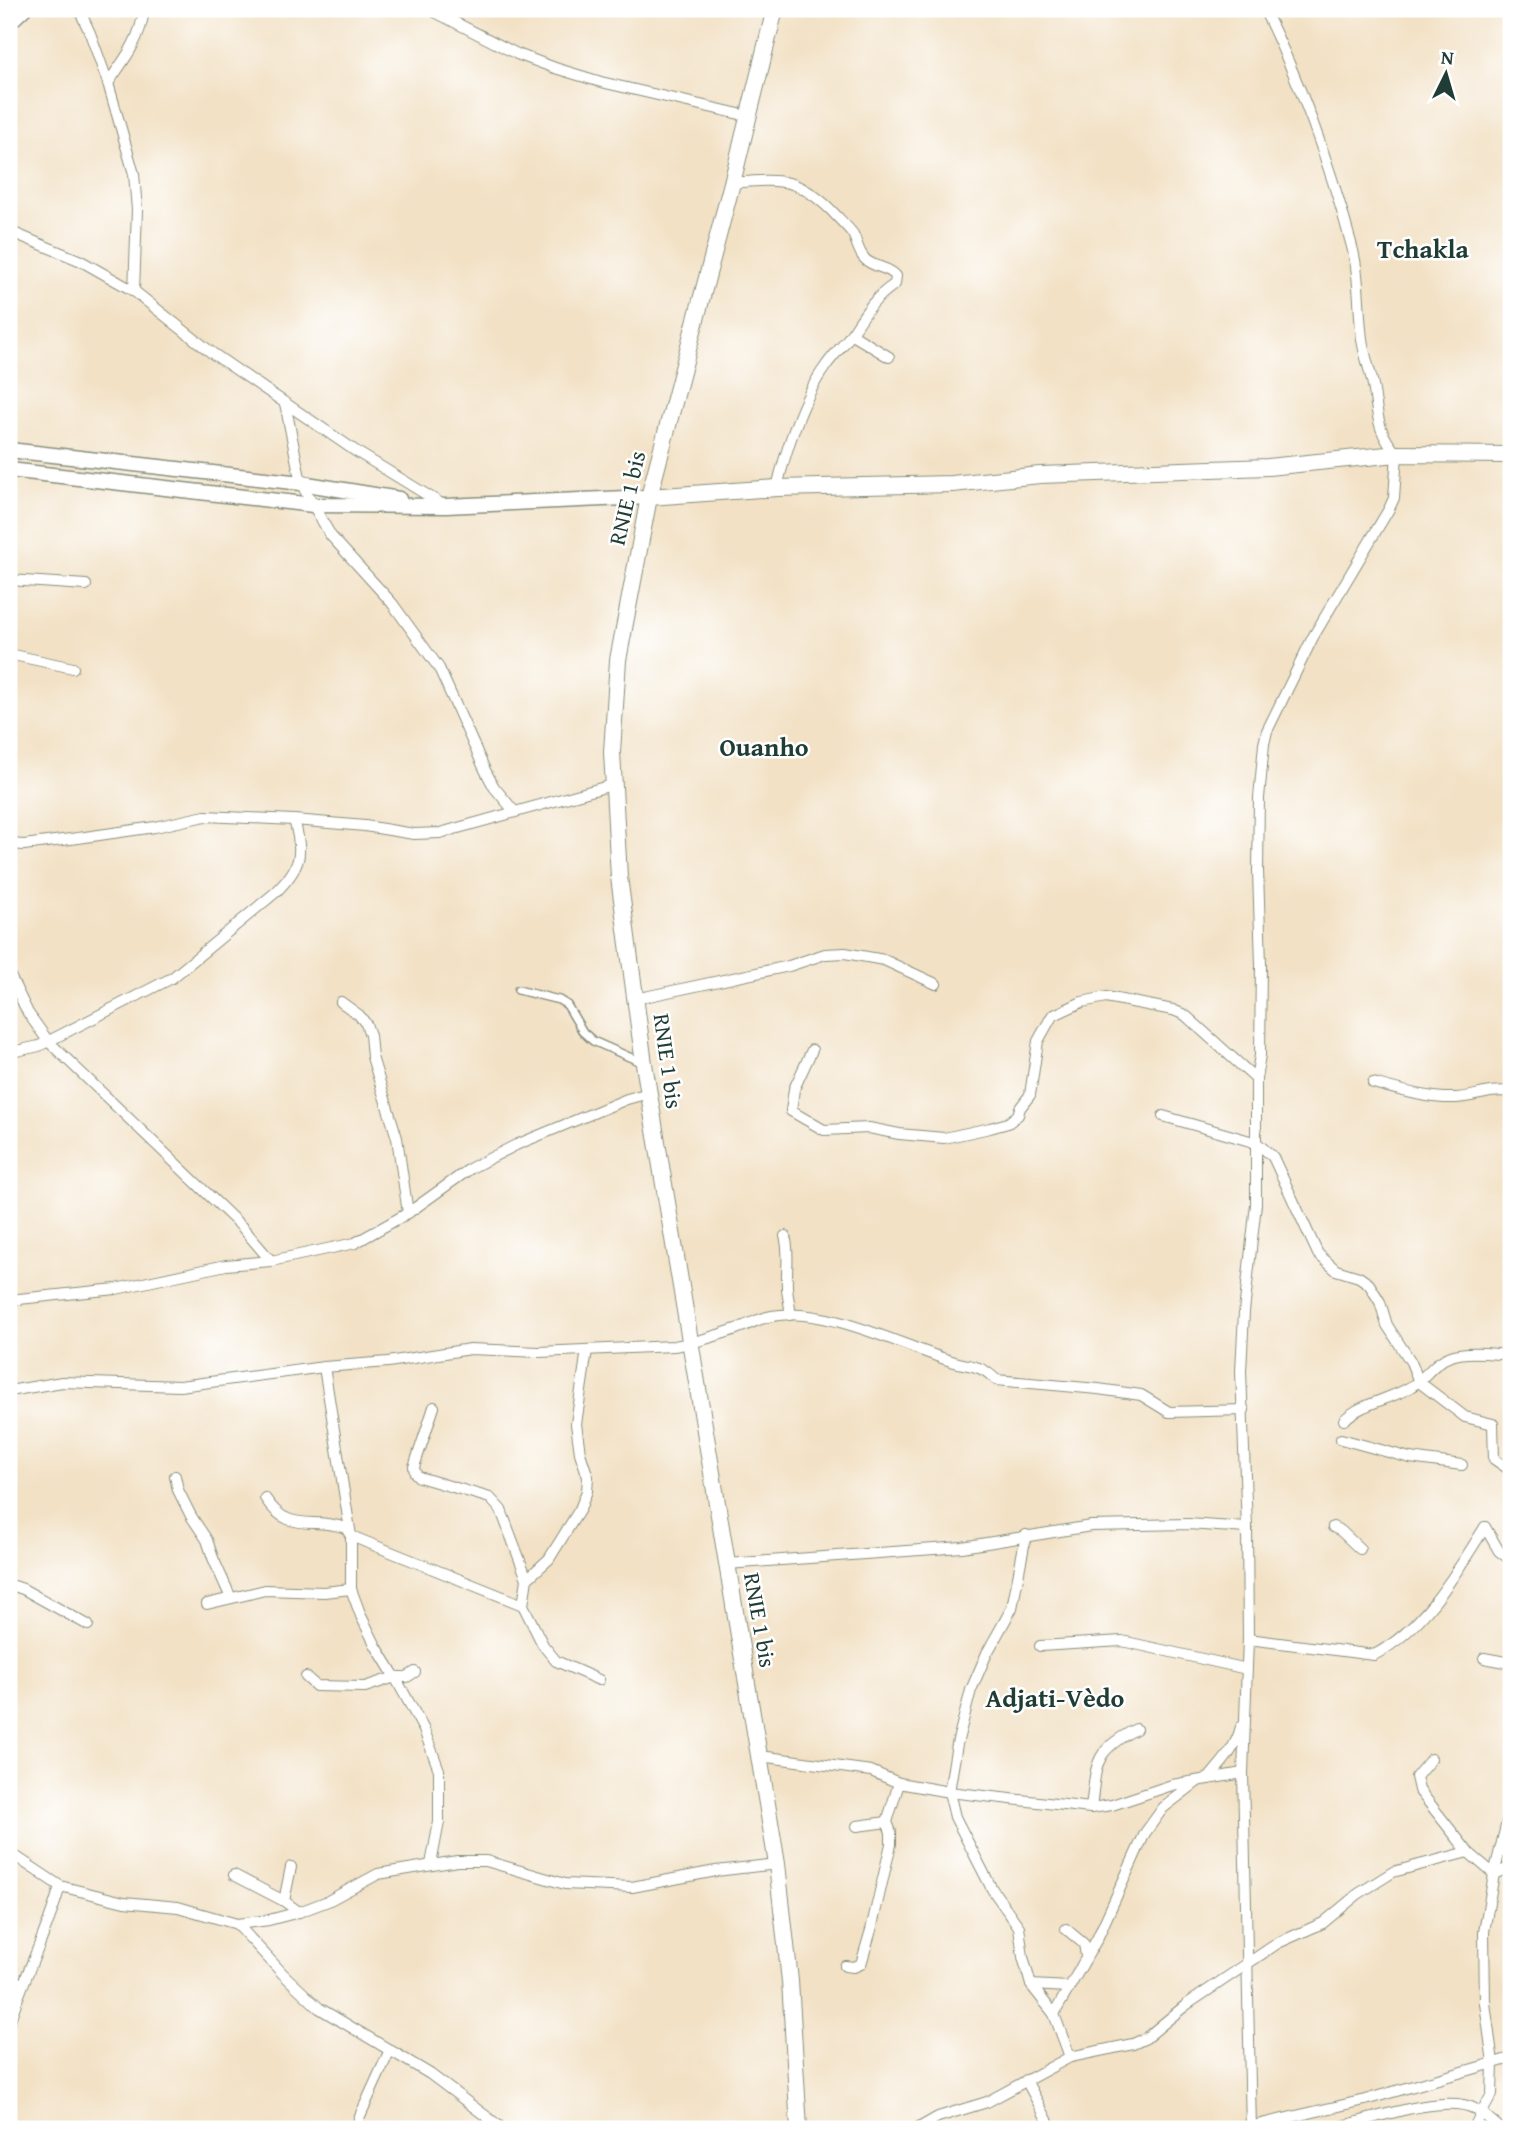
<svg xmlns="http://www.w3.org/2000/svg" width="1520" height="2138" font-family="'Gentium Book Plus',serif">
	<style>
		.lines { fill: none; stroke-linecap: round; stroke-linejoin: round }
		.pedestrian-casing { stroke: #888f7c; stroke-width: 10 }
		.minor-casing { stroke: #888f7c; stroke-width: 12 }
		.tertiary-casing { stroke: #888f7c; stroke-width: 15 }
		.secondary-casing { stroke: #888f7c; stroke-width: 17 }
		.primary-casing { stroke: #888f7c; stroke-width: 18 }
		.pedestrian { stroke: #fff; stroke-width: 7 }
		.minor { stroke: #fff; stroke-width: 10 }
		.tertiary { stroke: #fff; stroke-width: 12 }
		.secondary { stroke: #fff; stroke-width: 14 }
		.primary { stroke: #fff; stroke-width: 16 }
		.labels { text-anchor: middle; stroke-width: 5; stroke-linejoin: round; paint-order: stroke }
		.street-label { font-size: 23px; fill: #1f3d34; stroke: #fff }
		.quarter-label { font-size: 26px; font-weight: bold; fill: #1f3d34; stroke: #fff }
	</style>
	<rect width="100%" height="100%" fill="#fff"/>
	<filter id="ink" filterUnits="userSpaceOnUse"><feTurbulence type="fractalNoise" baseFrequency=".0143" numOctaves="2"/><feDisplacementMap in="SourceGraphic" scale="14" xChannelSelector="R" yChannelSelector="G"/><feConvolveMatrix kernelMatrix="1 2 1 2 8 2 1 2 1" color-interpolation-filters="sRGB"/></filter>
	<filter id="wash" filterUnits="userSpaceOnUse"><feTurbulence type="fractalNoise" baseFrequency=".00686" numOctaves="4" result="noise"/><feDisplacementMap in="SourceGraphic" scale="28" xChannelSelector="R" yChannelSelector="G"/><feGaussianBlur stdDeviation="1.57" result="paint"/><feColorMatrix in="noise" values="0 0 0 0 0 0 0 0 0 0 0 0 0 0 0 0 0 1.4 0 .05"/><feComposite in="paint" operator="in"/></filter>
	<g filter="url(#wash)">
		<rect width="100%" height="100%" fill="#f2e1c5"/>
	</g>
	<g filter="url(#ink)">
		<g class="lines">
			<g class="pedestrian-casing">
				<polyline id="pedestrian" points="518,990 559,1000 567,1005 583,1032 593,1041 643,1063"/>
			</g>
			<g class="minor-casing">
				<g id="minor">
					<path d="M79 9 90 33 108 83C125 59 141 39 144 9"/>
					<polyline points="429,9 517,54 555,68 601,82 748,116"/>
					<polyline points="108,83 134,174 137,210 134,291"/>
					<path d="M732 183C778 179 796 176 831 210 838 218 847 226 853 234 857 242 858 251 864 258 872 268 888 266 896 276L895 284C873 299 866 312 852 333 844 345 833 355 825 367 803 397 785 452 777 488"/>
					<polyline points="9,231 81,261 134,291 212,353 357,452 445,506"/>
					<polyline points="851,334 889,357"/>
					<polyline points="285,403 301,483 313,505 331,536 392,603 439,668 485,770 494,787 514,811"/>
					<polyline points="9,580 86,585"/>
					<polyline points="9,654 73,668"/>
					<polyline points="9,844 24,845 78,838 155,827 205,816 294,820 365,826 414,834 440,833 612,785"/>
					<polyline points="9,974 28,1013 48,1041 242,1227 271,1261"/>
					<polyline points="635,999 789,966 825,954 845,953 884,960 936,984"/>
					<polyline points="341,1002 359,1015 366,1024 370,1035 372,1057 397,1138 408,1213"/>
					<polyline points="812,1050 794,1089 791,1111 824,1130 869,1128 899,1134 944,1138 990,1128 1008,1123 1018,1115 1020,1108 1030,1095 1038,1041 1052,1016 1082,1002 1106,997 1173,1010 1185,1015 1256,1079"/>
					<path d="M9 1058 12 1052 39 1046 172 978 276 892C301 867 304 854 294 820"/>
					<path d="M1373 1083C1399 1090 1429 1099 1456 1098 1478 1097 1487 1089 1511 1092"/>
					<polyline points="1163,1116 1257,1143 1273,1157 1318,1254 1336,1270 1359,1277 1369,1284 1380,1302 1387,1325 1411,1362 1419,1382 1465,1417 1493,1424 1494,1459 1507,1468"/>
					<path d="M785 1236C790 1253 786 1270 787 1287 787 1297 791 1305 790 1315"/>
					<polyline points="9,1300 116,1289 226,1265 271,1261 355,1243 408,1213 471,1168 516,1145 627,1099 649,1093"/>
					<polyline points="587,1350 576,1424 580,1453 588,1477 587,1491 580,1509 549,1559 527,1579 523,1605 543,1645 556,1661 599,1680"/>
					<polyline points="324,1367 351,1536 351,1589 361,1616 376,1646 395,1677 424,1730 439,1770 439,1822 431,1864"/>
					<path d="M9 1391 62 1382 180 1386 324 1367 388 1362 470 1349 539 1352 674 1346C695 1343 716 1336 736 1329 748 1325 760 1318 772 1316 823 1306 899 1344 948 1360 968 1367 980 1363 996 1380L1098 1389 1141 1395 1169 1412 1244 1410"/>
					<polyline points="434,1407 414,1467 415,1473 419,1477 490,1498 501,1510 527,1579"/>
					<path d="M1344 1420C1363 1402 1391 1400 1412 1386 1426 1378 1434 1361 1451 1356 1468 1350 1493 1354 1511 1355"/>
					<polyline points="1341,1439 1410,1458 1462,1465"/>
					<polyline points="175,1476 178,1490 191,1516 207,1540 213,1558 231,1598"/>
					<path d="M265 1498C289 1535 312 1516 346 1528L351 1536 523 1605"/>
					<polyline points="1333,1527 1341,1531 1360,1549"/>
					<polyline points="1485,1527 1499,1551 1511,1560"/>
					<polyline points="1026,1535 1012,1608 987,1653 971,1690 957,1744 949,1792 955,1817 992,1889 1019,1927 1023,1957 1031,1985 1054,2014 1070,2057"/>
					<polyline points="727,1564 962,1547 1091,1526 1188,1524 1247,1528"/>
					<polyline points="9,1588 14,1586 23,1589 88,1625"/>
					<polyline points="207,1604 265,1590 324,1592 351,1589"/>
					<path d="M1248 1639 1374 1655C1424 1629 1456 1573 1485 1527"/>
					<polyline points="1040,1646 1122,1641 1247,1669"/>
					<polyline points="1484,1658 1511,1663"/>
					<polyline points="306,1677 316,1686 365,1687 395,1677 407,1677 415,1672"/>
					<polyline points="760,1756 871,1771 899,1783 949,1792 1091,1808 1112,1805 1172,1785 1243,1773"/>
					<polyline points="1431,1759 1416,1777 1419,1790 1468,1852 1494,1874 1511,1867"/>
					<path d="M1208 1779C1222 1763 1236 1748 1241 1727"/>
					<path d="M1091 1808C1097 1764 1092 1752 1136 1729"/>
					<polyline points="857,1826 887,1822"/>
					<polyline points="9,1852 60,1886 124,1902 178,1907 237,1924 269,1920 299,1912 328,1901 378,1874 457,1861 486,1861 565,1884 632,1887 716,1871 777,1864"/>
					<polyline points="234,1875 284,1901 299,1912"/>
					<polyline points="284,1901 291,1867"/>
					<polyline points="237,1924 283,1974 319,2008 430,2074 503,2129"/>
					<polyline points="1066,1929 1084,1944 1086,1956"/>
					<polyline points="845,1966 854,1967 861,1964 871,1930 891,1844 891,1832 887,1822 899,1783"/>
					<polyline points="9,1978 22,1984"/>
					<polyline points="1031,1985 1068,1987"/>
					<polyline points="1054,2014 1097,1939 1145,1833 1163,1808 1198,1781"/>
					<path d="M9 2023C24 1976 47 1934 60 1886"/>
					<polyline points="1026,2080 1052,2129"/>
					<polyline points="357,2129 359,2118 389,2052"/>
					<polyline points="917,2129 938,2117 987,2102 1070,2057 1133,2044 1146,2038 1186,2005 1278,1943 1323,1923 1358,1894 1393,1872 1468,1852"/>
					<polyline points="1240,2129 1365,2100 1511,2058"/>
					<path d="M1251 2129 1243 1773 1248 1639 1247 1528 1241 1371 1244 1312 1256 1204V1079L1260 1055 1261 964 1258 871 1259 798 1264 744 1267 731 1313 637 1389 509 1394 498 1397 454C1376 431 1378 413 1373 385 1370 370 1364 354 1362 339 1358 308 1360 273 1351 243 1329 162 1301 84 1264 9"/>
					<path d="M1332 2129C1366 2121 1445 2092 1475 2109 1485 2114 1493 2123 1501 2129"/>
					<polyline points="1473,2129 1492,2094 1493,2063 1485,2003 1484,1932 1494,1874 1511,1806"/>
				</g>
			</g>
			<g class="tertiary-casing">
				<polyline id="tertiary" points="9,24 25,9"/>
			</g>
			<g class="secondary-casing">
				<g id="secondary">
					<polyline points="9,450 301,483 399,499"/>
					<polyline points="9,470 313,505 446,506 649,497"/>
				</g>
			</g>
			<g class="primary-casing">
				<g id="primary">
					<polyline points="775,9 732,183 649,497 618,660 612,752 619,877 644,1064 777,1864 790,1981 799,2129"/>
					<polyline points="649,497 777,488 952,484 1040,475 1268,467 1397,454 1511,455"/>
				</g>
			</g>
			<use href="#pedestrian" class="pedestrian"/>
			<use href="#minor" class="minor"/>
			<use href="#tertiary" class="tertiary"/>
			<use href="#secondary" class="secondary"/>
			<use href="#primary" class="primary"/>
		</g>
	</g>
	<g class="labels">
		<g class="street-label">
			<text transform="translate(627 498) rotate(-77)" y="8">RNIE 1 bis</text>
			<text transform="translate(668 1061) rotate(82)" y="8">RNIE 1 bis</text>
			<text transform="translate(760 1620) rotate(80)" y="8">RNIE 1 bis</text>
		</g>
		<g class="quarter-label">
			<text x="1423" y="258">Tchakla</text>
			<text x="764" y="756">Ouanho</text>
			<text x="1055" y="1707">Adjati-Vèdo</text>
		</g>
	</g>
	<rect width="1520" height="2138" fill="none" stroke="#fff" stroke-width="35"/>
	<g transform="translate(1446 74) rotate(5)" stroke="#ffffff" stroke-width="5" paint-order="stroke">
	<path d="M0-5L12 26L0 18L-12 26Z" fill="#1f3d34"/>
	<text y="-10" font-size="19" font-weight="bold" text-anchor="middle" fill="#1f3d34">N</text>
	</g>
</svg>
